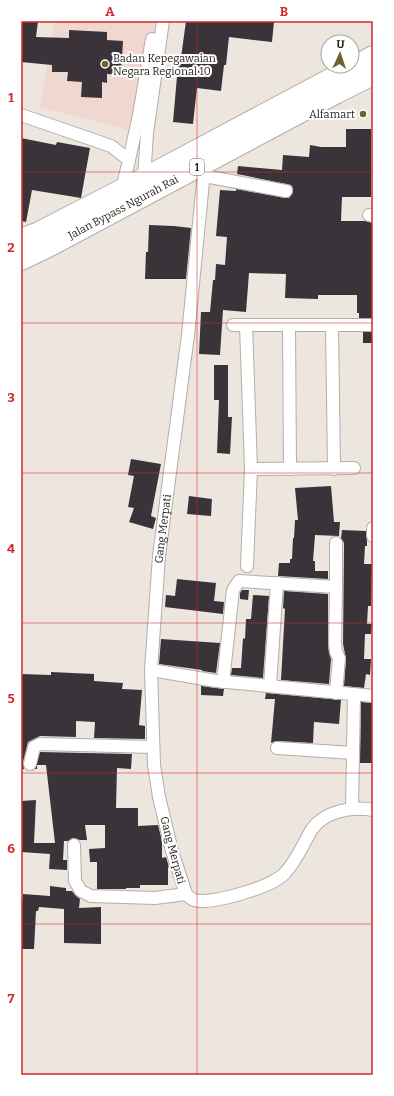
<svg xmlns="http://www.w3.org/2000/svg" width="394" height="1096" font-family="Bitter,serif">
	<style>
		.commercial { fill: #f0d7cf }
		.building { fill: #3a343a }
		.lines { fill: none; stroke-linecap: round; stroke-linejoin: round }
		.minor-casing { stroke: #b4ada6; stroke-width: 14 }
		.trunk-casing { stroke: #b4ada6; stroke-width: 22 }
		.minor { stroke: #fff; stroke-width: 12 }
		.trunk { stroke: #fff; stroke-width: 20 }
		.grid { fill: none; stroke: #d62828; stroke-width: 1; stroke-opacity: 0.55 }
		.poi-dot { fill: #6b6330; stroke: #fff; stroke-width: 1.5 }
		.labels { text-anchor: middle; stroke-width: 4; stroke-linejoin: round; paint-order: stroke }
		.shield { fill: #fff; stroke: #63625f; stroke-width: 1 }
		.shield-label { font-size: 10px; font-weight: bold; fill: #201e1b }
		.poi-label { font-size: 11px; fill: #201e1b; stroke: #fff; text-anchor: start }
		.street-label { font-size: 11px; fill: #201e1b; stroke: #fff }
		.neatline { fill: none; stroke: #d62828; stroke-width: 1.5 }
		.grid-label { font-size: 13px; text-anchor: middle; font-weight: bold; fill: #d62828 }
	</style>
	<rect width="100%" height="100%" fill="#ede6de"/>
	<polygon class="commercial" points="55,21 167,21 144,134 40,107"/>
	<g class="building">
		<polygon points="21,21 38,21 36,37 69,38 69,30 107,32 107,40 123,41 121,75 107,74 107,83 102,82 102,98 81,97 82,82 67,81 68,72 52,72 52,65 21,62"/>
		<polygon points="186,21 274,21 272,42 229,37 226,65 224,65 221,91 197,88 193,124 173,122 178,65 180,65"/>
		<polygon points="346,129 371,129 371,197 342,197 341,221 365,221 373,223 373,318 359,318 359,313 357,313 357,295 318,295 318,299 285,298 286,274 249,273 246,312 223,310 220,355 199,354 201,312 210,312 213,280 215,280 216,264 225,265 227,237 216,236 220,190 236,191 236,189 285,198 289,198 293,192 293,188 291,185 237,174 238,166 282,170 283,155 309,157 310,145 321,147 346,147"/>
		<polygon points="21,138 56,145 57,142 90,148 81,198 32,190 26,222 21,221"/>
		<polygon points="149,225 174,226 191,228 186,279 145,279 146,252 148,252"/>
		<rect x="363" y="332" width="10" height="11"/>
		<polygon points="214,365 228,365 228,417 232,417 230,454 217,453 219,400 214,400"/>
		<polygon points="131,459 161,464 151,516 156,518 153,529 129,522 134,508 128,507 134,476 128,475"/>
		<polygon points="331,486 334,522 340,522 339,536 315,535 313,561 315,561 315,571 328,571 328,579 278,576 279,563 290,563 290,559 292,559 293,538 294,538 295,520 298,520 295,488"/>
		<polygon points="189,496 212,499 211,516 187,514"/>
		<polygon points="342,530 366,531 367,541 367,546 365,546 364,564 372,564 371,606 368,606 367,624 372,624 371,634 365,634 364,659 371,659 370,675 366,674 364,688 344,686 346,659 343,644 344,543 341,538"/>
		<polygon points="177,579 216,583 214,601 224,602 223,614 165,607 166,595 175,596"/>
		<polygon points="242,590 249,590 248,600 240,599 240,593"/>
		<polygon points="284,591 328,594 328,644 329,653 331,659 329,684 281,680 285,609 283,608"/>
		<polygon points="253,595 269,596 263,678 231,675 232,668 241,668 243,638 245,639 246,619 251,619"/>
		<polygon points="161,639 220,643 216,673 202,671 202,670 159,664"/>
		<polygon points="51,672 94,674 94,681 123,683 122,689 142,690 139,725 145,726 145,739 94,738 95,722 76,721 76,737 40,736 28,742 23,762 24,769 21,769 21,674 51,675"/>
		<polygon points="201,686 224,689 223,696 201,695"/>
		<polygon points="266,693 341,700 339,724 314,722 313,743 277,741 271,743 275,699 265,699"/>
		<polygon points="361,702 373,703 372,738 373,738 373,763 360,763"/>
		<polygon points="40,752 132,754 131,769 117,768 116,808 138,808 138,826 158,825 162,841 162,858 166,857 169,867 168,868 168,885 140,885 140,888 126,888 126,889 97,889 97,862 90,862 89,849 105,848 105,825 85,825 87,840 80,840 73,838 68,841 64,841 63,860 67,860 67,870 49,869 50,854 21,852 21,801 36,800 34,843 55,843 46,765 37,765 37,769 35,769"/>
		<polygon points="50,886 66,888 66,891 72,891 75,895 80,899 79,908 101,907 101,944 64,943 64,909 39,907 38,911 36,911 34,949 21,949 21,918 23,894 50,896"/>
	</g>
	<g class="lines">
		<g class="minor-casing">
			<g id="minor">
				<polyline points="21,115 111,146 129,160 122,189"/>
				<polyline points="129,160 139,115 152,39"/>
				<polyline points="204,176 286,191"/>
				<polyline points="144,178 147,133 163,21"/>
				<polyline points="369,215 373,216"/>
				<polyline points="233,325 373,325"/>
				<polyline points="246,325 251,469 247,566"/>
				<polyline points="289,325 290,469"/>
				<polyline points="332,325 334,469"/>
				<polyline points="251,469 354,468"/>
				<polyline points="373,528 373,536"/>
				<polyline points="336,543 336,587"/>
				<polyline points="151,670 216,681 373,696"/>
				<polyline points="223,682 233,590 239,581 336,587 335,644 336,652 339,658 336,693"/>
				<polyline points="270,686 277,583"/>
				<polyline points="277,748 353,753"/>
				<polyline points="30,764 34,747 40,744 153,747"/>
				<polyline points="352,809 354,694"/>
				<path d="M74 845 75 881 81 891 91 896 155 898 186 894C188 896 191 899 194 900 211 905 273 887 285 873 297 860 303 844 312 829 325 811 353 806 373 810"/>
				<path id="s1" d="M186 894 172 851 159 797 154 765 151 670 159 556 188 335 203 182 207 161"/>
			</g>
		</g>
		<g class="trunk-casing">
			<g id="trunk">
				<polyline points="21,239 39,232 144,178 373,56"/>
				<path id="s2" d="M21 260 52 245 337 93 373 75"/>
			</g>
		</g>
		<use href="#minor" class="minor"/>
		<use href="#trunk" class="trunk"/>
	</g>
	<path class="grid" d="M197 21V1075M21 172H373M21 323H373M21 473H373M21 623H373M21 773H373M21 924H373"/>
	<g class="poi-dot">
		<circle cx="105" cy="64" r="4"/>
		<circle cx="363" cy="114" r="4"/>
	</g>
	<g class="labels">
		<rect class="shield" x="190" y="159" width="14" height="16" rx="3"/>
		<g class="shield-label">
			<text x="197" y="171">1</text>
		</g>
		<g class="poi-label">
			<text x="113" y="62">Badan Kepegawaian<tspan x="113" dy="13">Negara Regional 10</tspan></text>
			<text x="355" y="118" text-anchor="end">Alfamart</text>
		</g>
		<g class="street-label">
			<text dy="4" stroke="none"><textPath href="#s2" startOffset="115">Jalan Bypass Ngurah Rai</textPath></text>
			<text dy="4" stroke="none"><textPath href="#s1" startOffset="370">Gang Merpati</textPath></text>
			<text transform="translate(173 850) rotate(75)" y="4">Gang Merpati</text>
		</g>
	</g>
	<rect width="394" height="1096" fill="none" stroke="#ffffff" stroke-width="44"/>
	<g transform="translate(340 54) rotate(3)"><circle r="19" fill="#ffffff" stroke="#a6a5a4"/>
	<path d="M0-3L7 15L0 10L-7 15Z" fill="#6b6330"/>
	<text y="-6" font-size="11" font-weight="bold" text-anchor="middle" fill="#201e1b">U</text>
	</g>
	<rect x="22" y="22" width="350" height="1052" class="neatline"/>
	<g class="grid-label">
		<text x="110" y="16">A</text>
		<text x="284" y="16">B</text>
		<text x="11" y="102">1</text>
		<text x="11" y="252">2</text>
		<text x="11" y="402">3</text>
		<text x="11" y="553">4</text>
		<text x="11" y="703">5</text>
		<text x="11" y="853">6</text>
		<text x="11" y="1003">7</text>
	</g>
</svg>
